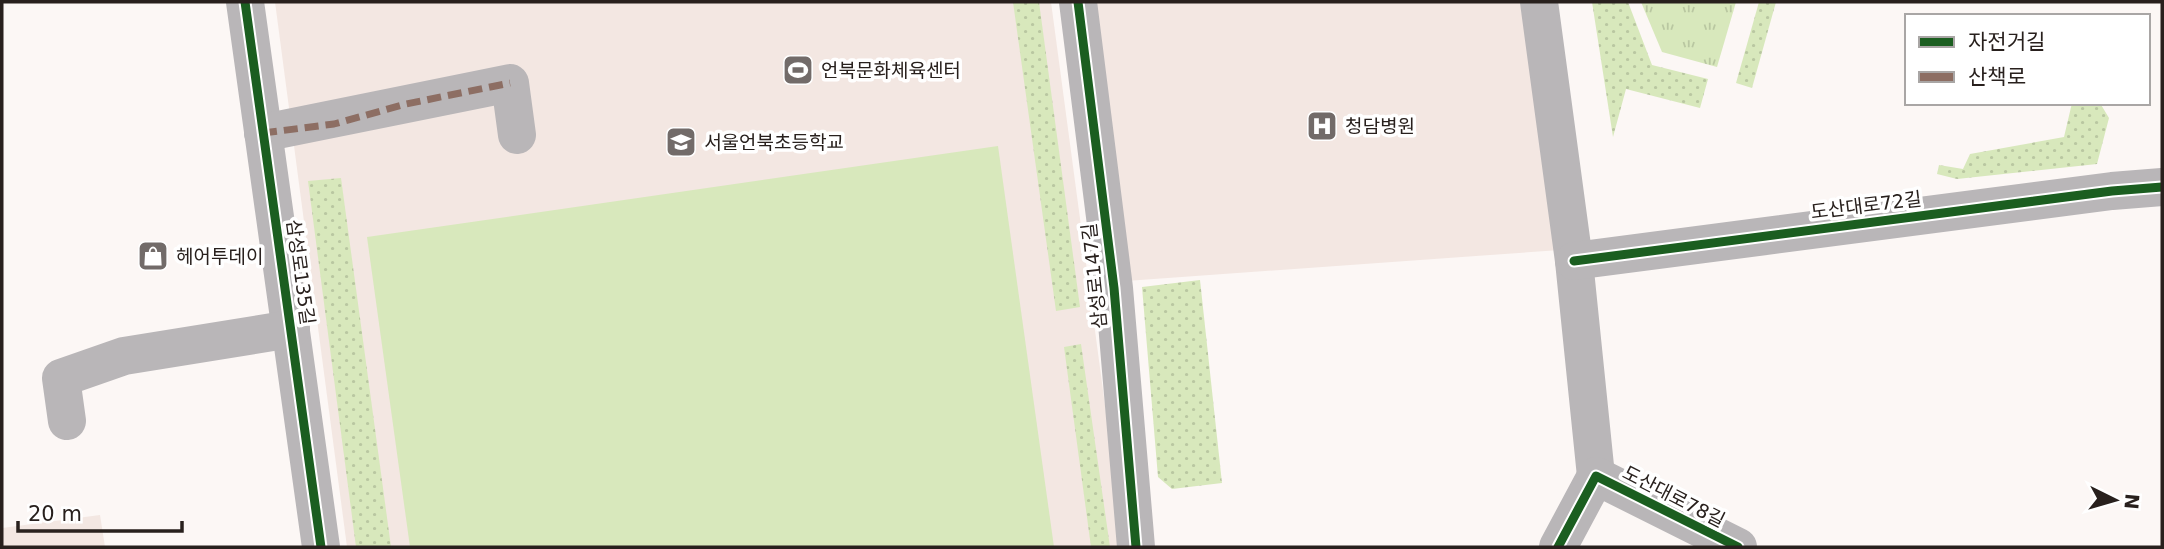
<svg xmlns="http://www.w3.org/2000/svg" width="2164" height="549" font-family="'DejaVu Sans','Noto Sans KR',sans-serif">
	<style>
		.built { fill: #f3e7e2 }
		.grass { fill: url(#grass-dots) }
		.park { fill: url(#park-tufts) }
		.pitch { fill: #d8e8bc }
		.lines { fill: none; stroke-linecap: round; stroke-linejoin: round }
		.minor { stroke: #b9b6b8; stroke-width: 38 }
		.quiet { stroke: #8d6e63; stroke-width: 7; stroke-dasharray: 14 7; stroke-linecap: butt }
		.cycleway-casing { stroke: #fff; stroke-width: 13 }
		.cycleway { stroke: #1b5e20; stroke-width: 9 }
		.labels { text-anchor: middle; stroke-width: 7; stroke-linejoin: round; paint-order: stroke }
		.poi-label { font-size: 19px; fill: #28201d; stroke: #fff; text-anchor: start }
		.street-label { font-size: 19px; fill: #28201d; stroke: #fff }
	</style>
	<defs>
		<pattern id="grass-dots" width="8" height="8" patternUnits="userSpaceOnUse" patternTransform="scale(1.75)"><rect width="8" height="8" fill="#d8e8bc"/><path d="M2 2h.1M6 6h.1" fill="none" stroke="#b9c7a1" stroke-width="1.8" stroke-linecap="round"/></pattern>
		<pattern id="park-tufts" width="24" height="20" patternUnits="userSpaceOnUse" patternTransform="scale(1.75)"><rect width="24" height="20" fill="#d8e8bc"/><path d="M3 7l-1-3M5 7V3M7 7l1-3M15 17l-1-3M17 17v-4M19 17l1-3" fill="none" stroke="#b9c7a1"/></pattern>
	</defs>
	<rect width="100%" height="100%" fill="#fcf7f5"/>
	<g class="built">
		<polygon points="275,2 1051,2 1124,547 347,547"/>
		<polygon points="1087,2 1520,2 1560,250 1126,281"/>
		<polygon points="100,515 105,547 2,547 2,528"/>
	</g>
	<g class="grass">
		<polygon points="1013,2 1039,2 1080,307 1056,311"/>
		<polygon points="1592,2 1628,2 1652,65 1708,79 1700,108 1626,89 1613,137"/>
		<polygon points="1759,2 1776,2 1752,88 1736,83"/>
		<polygon points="2072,103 2100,103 2109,118 2097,164 1957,179 1937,174 1939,165 1963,169 1970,154 2064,137"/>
		<polygon points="341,178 391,547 356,547 308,181"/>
		<polygon points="1200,280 1222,483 1172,489 1158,477 1142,287"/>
		<polygon points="1081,344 1110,547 1091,547 1064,347"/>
	</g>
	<polygon class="park" points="1641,2 1736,2 1717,67 1662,52"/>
	<polygon class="pitch" points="998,146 1054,547 410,547 367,237"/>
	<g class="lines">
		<g class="minor">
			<polyline points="245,2 321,547"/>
			<polyline points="1078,2 1114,288 1136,547"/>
			<polyline points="1539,2 1574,261 1596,476"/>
			<polyline points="263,133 510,83 517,135"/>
			<polyline points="1574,261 2112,191 2162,187"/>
			<polyline points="67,421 61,378 124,356 291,329"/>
			<polyline points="1596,476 1738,547"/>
			<polyline points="1558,547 1596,476"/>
		</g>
		<polyline class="quiet" points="263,133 334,124 406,104 510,83"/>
		<g class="cycleway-casing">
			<g id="cycleway">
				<polyline points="245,2 321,547"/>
				<polyline points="1078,2 1114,288 1136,547"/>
				<polyline points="1574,261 2112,191 2162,187"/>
				<polyline points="1558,547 1596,476 1738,547"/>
			</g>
		</g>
		<use href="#cycleway" class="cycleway"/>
	</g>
	<defs>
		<g id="stadium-square" transform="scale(1.575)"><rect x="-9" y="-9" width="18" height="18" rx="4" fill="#726b69" stroke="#fff"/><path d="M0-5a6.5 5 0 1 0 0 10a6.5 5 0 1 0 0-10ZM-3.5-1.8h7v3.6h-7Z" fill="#fff"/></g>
		<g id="hospital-square" transform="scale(1.575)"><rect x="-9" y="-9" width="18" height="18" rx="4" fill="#726b69" stroke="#fff"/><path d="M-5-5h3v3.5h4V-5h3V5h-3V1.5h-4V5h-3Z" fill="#fff"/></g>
		<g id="school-square" transform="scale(1.575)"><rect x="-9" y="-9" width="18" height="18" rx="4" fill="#726b69" stroke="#fff"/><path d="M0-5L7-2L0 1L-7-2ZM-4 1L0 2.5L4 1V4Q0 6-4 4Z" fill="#fff"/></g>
		<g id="shop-square" transform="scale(1.575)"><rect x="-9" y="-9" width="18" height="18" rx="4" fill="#726b69" stroke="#fff"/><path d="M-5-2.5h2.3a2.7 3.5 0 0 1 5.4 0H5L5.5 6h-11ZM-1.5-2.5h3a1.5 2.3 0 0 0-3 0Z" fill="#fff"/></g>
	</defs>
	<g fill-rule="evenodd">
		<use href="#stadium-square" x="798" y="70"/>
		<use href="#hospital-square" x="1322" y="126"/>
		<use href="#school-square" x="681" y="142"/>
		<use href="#shop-square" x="153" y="256"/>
	</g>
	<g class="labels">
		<g class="poi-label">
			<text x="821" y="77">언북문화체육센터</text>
			<text x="1345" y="133">청담병원</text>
			<text x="704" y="149">서울언북초등학교</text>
			<text x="176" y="263">헤어투데이</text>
		</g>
		<g class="street-label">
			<text transform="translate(1866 205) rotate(-7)" y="7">도산대로72길</text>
			<text transform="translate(301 272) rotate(82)" y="7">삼성로135길</text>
			<text transform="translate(1094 276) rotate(-96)" y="7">삼성로147길</text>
			<text transform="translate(1674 496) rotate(27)" y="7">도산대로78길</text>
		</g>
	</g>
	<rect width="2164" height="549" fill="none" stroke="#28201d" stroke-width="7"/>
	<rect x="1905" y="14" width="245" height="91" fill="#ffffff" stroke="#a9a6a5" stroke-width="2"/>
	<rect x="1919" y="37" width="35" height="10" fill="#1b5e20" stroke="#a9a6a5" stroke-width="2"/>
	<text x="1968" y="49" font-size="21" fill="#28201d">자전거길</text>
	<rect x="1919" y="72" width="35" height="10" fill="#8d6e63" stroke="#a9a6a5" stroke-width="2"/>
	<text x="1968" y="84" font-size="21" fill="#28201d">산책로</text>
	<g transform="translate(2115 500) rotate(95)" stroke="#ffffff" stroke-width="5" paint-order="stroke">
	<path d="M0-5L12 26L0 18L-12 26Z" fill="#28201d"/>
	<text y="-10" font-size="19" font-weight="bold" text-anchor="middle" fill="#28201d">N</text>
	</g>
	<path d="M18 521v10h164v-10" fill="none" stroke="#28201d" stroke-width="3.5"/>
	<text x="28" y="521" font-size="21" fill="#28201d" stroke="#ffffff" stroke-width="5" paint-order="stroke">20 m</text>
</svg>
